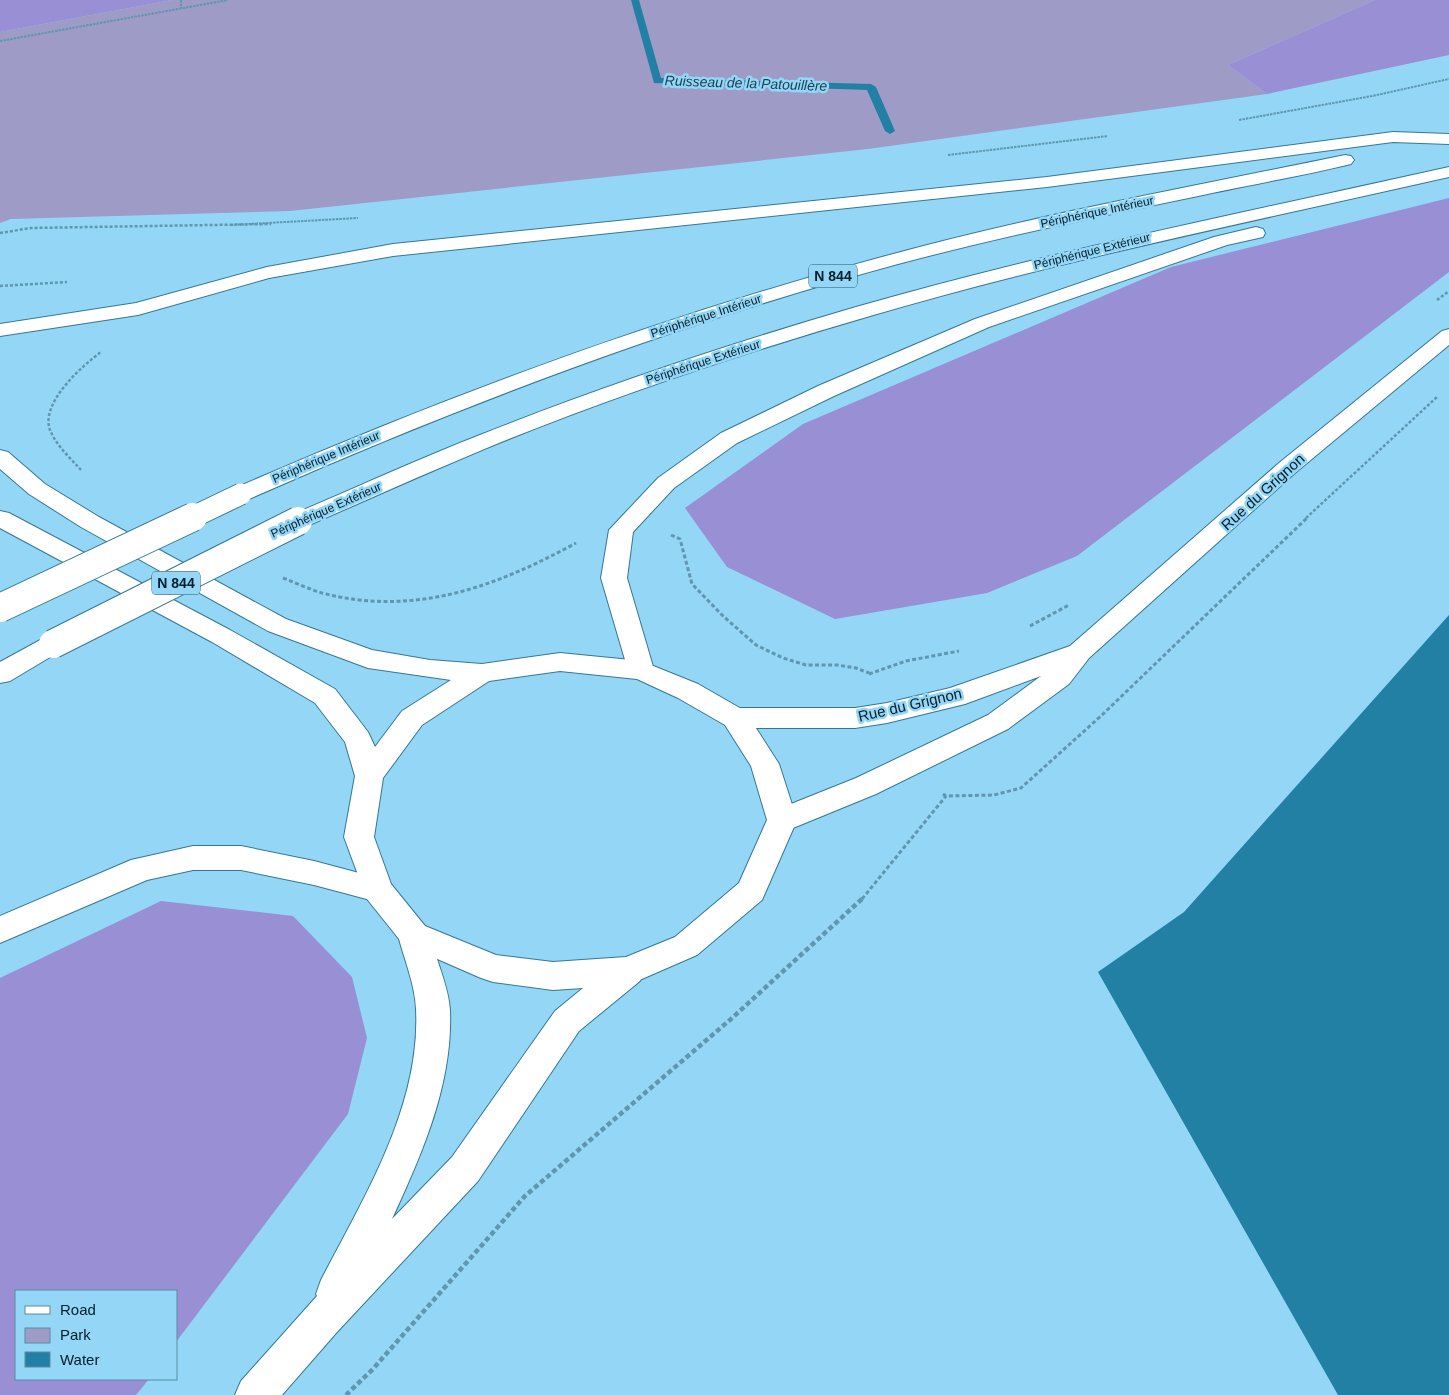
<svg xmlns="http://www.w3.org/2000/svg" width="1449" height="1395" font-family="Arial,sans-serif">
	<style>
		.green { fill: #9f9bc7 }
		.forest { fill: #988fd4 }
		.water { fill: #2280a4 }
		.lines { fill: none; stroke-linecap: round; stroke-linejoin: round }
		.stream { fill: #2280a4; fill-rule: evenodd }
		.minor-casing { stroke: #347895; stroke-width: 2 }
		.major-casing { stroke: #347895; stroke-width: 2 }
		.highway-casing { stroke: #347895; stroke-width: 2 }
		.path-far3 { stroke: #6096af; stroke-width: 2; stroke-dasharray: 2.5 1; stroke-linecap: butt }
		.path-far2 { stroke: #6096af; stroke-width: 2.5; stroke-dasharray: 3 2; stroke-linecap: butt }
		.path-far1 { stroke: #6096af; stroke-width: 3; stroke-dasharray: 4 2.5; stroke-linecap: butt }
		.path { stroke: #6096af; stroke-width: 4.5; stroke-dasharray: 5 3; stroke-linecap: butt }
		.minor { fill: #fff; fill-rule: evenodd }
		.major { fill: #fff; fill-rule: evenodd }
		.highway { fill: #fff; fill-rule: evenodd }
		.highway-bridge-far1-casing { stroke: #347895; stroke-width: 23; stroke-linecap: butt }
		.highway-bridge-casing { stroke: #347895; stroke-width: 30; stroke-linecap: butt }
		.highway-bridge-far1 { stroke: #fff; stroke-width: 21 }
		.highway-bridge { stroke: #fff; stroke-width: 28 }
		.labels { text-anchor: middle; stroke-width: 5; stroke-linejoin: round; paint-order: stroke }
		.far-street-label { font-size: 12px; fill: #021e2a; stroke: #93d6f6 }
		.far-water-label { font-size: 14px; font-style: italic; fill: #173e4e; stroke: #93d6f6 }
		.shield { fill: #93d6f6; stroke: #2e5567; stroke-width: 1 }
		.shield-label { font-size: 14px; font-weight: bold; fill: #021e2a }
		.street-label { font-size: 15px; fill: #021e2a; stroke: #93d6f6 }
	</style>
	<rect width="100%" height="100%" fill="#93d6f6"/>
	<polygon class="green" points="172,0 1375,0 1228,65 1267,94 868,149 290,211 11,219 0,223 0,32"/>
	<g class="forest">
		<polygon points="0,0 172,0 0,32"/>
		<polygon points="1375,0 1449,0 1449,55 1267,94 1228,65"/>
		<polygon points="1449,198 1449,272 1077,556 987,593 835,619 727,567 685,508 803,424 1171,267"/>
		<polygon points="161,901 293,916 352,977 367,1038 348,1114 176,1342 176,1291 16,1291 16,1379 149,1379 136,1395 0,1395 0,978"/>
	</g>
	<polygon class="water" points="1449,615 1449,1395 1338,1395 1098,972 1184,912"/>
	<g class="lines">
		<polygon class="stream" points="631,0 639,0 661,78 871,84 876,87 895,131 890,134 885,131 867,90 654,83"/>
		<g class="minor-casing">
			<g id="minor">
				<polygon points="1449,329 1449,345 1295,473 1089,658 1069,684 1008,729 876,794 793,828 782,831 771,828 767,820 771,812 856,778 988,715 1041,676 965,704 887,723 855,728 735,728 725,725 721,718 725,711 735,708 855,708 887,703 950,688 1070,646 1279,463 1442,331"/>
				<path d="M414 922 425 926C431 937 434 949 438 962 443 977 449 994 450 1010 453 1084 422 1154 392 1219L452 1157 555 1011 616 961 628 957 640 961 644 971 640 981 579 1031 478 1181 337 1332 282 1395H235L241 1381 317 1296 316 1294 321 1280C364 1197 421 1106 416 1009 415 984 404 959 398 935L403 926Z"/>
			</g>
		</g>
		<g class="major-casing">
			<path id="major" d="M0 450 8 452 45 484 99 517 286 619 372 650 430 660 482 664 560 653 641 661 698 684 745 711 779 764 797 820 762 900 697 955 628 985 553 990 493 982 481 978 403 944 367 899 344 837 355 776 345 742 315 703 212 642 0 528V511L9 513 230 630 335 689 368 732 375 747 402 711 451 680 368 668 268 631 81 527 29 494 0 469ZM560 671 637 679 678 698 725 725 751 766 767 820 739 883 675 937 626 957 553 962 496 955 425 926 391 884 374 837 383 778 422 725 489 681Z"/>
		</g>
		<g class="highway-casing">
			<g id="highway">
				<polygon points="1393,132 1449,134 1449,144 1393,142 1047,187 393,256 269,278 138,315 0,336 0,324 136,303 267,267 393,244 1047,177"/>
				<path d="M1345 155 1351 156 1354 160 1351 164C1302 176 1253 184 1203 195 1101 216 999 237 898 264 675 324 460 406 249 499L241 501 233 499 229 494 233 489C444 397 659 317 882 257 1035 215 1190 187 1345 155Z"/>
				<path d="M1449 167V177C1255 221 1060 260 870 316 743 353 617 395 494 445 431 471 369 499 307 526L298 528 289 526 286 521 289 516C353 489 416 460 480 435 603 386 729 344 856 307 1051 251 1251 211 1449 167Z"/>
				<polygon points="1256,227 1263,229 1265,233 1263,237 1227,245 989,327 834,396 737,443 674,488 633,532 627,578 654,670 651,677 641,679 631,677 628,670 601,578 609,530 658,478 721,433 818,386 975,319 1214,237"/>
				<polygon points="53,635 62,638 66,644 62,650 10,681 0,683 0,662 44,638"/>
				<polygon points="193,846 241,846 314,861 389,881 394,890 389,899 378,902 314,885 241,870 193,870 147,880 0,943 0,916 131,860"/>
			</g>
		</g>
		<g class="path-far3">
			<polyline points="181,0 181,8"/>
			<polyline points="0,41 228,0"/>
			<polyline points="1239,120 1372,96 1449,79"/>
			<polyline points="948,155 1108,136"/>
			<polyline points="231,225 358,218"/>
		</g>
		<g class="path-far2">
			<polyline points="0,233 31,228 271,224"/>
			<polyline points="0,286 67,282"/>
			<polyline points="1437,300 1449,291"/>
			<path d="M81 470C70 458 56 445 50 430 40 403 82 366 101 352"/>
			<polyline points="1306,518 1437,397"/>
		</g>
		<g class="path-far1">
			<polyline points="671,535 680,539 692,584 723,616 756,645 783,658 806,665 837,665 856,668 869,673"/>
			<path d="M283 578C296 583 309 589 322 593 415 617 495 587 576 543"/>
			<polyline points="1030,626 1069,605"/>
			<polyline points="869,674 906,661 959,651"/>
			<polyline points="943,794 946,796 994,795 1021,788 1102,715 1308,517"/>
			<polyline points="862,899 946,796"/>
		</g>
		<polyline class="path" points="346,1395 373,1369 525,1196 731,1019 863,898"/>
		<use href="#minor" class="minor"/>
		<use href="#major" class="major"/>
		<use href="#highway" class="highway"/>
		<g class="highway-bridge-far1-casing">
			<polyline id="highway-bridge-far1" points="191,518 241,494"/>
		</g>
		<g class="highway-bridge-casing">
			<g id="highway-bridge">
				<polyline points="0,608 193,517"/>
				<polyline points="53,644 298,521"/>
			</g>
		</g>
		<use href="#highway-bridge-far1" class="highway-bridge-far1"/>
		<use href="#highway-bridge" class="highway-bridge"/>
	</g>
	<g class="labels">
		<g class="far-street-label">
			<text transform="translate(1097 212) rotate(-12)" y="4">Périphérique Intérieur</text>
			<text transform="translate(1092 251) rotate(-14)" y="4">Périphérique Extérieur</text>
			<text transform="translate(706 316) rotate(-18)" y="4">Périphérique Intérieur</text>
			<text transform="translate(703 362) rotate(-18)" y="4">Périphérique Extérieur</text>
			<text transform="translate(326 457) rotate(-23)" y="4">Périphérique Intérieur</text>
			<text transform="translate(326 510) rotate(-24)" y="4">Périphérique Extérieur</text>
		</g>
		<g class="far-water-label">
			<text transform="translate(746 83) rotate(2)" y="5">Ruisseau de la Patouillère</text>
		</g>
		<g class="shield">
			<rect x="809" y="264.5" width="48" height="23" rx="4"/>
			<rect x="152" y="571.5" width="48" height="23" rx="4"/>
		</g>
		<g class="shield-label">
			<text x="833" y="281">N 844</text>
			<text x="176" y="588">N 844</text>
		</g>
		<g class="street-label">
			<text transform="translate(1263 492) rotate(-42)" y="5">Rue du Grignon</text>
			<text transform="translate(910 705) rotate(-13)" y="5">Rue du Grignon</text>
		</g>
	</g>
	<rect x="15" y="1290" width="162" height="90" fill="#93d6f6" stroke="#598ca4"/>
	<rect x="25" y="1306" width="25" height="8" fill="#ffffff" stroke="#598ca4"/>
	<text x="60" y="1315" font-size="15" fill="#021e2a">Road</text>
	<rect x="25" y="1328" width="25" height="15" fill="#9f9bc7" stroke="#598ca4"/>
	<text x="60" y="1340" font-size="15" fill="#021e2a">Park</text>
	<rect x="25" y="1352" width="25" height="15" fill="#2280a4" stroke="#598ca4"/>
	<text x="60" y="1365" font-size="15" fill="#021e2a">Water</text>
</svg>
